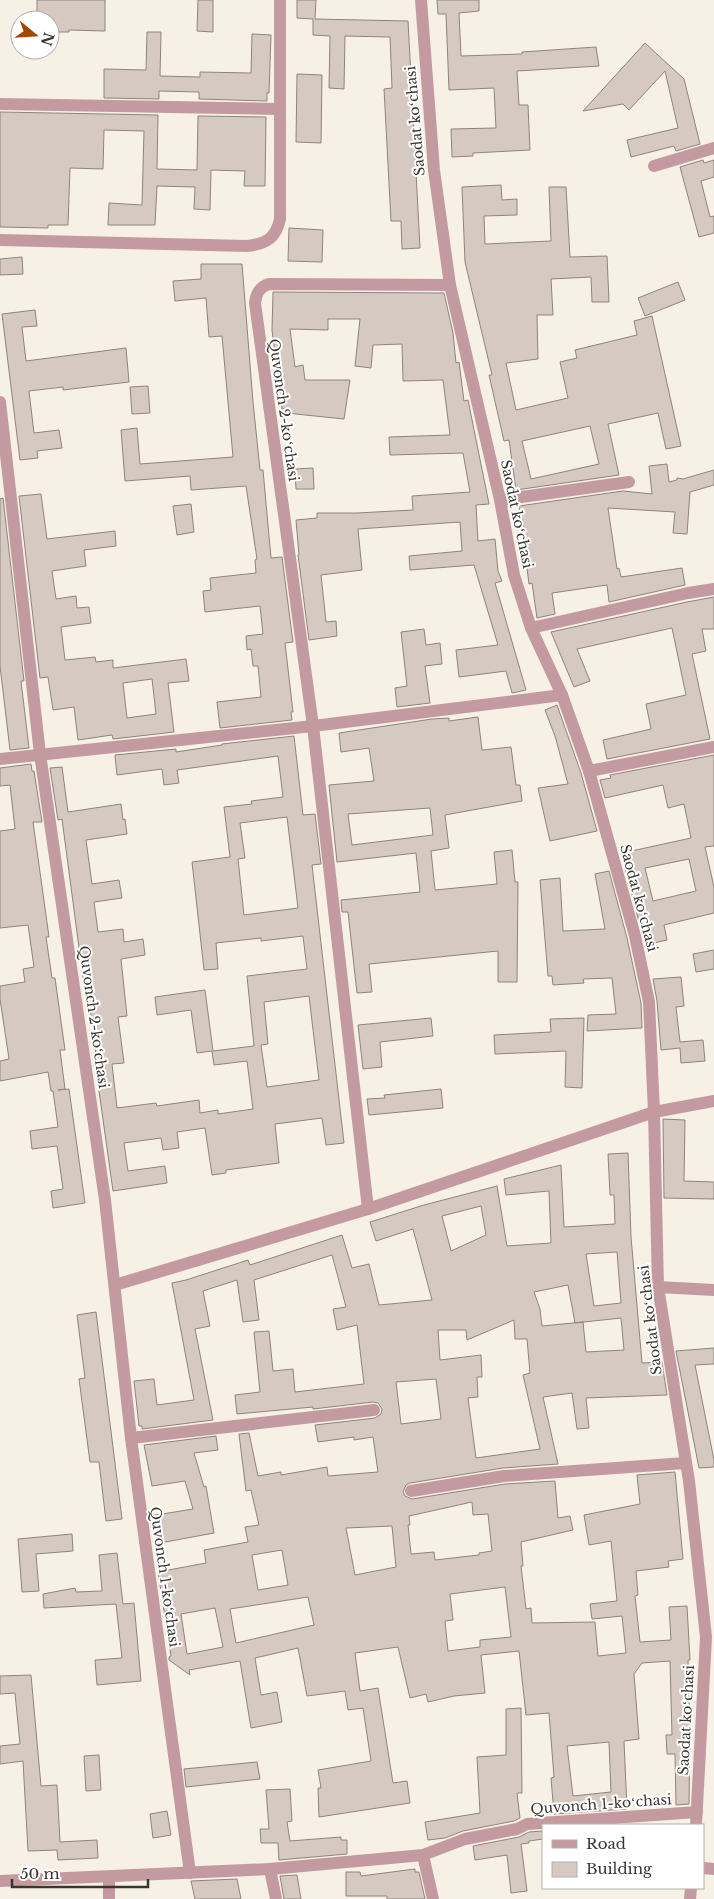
<svg xmlns="http://www.w3.org/2000/svg" width="714" height="1899" font-family="'Libre Baskerville',serif">
	<style>
		.building { fill: #d6c9c2; stroke: #8f847d; fill-rule: evenodd }
		.lines { fill: none; stroke-linecap: round; stroke-linejoin: round }
		.minor { stroke: #c49aa1; stroke-width: 12 }
		.tertiary { stroke: #c49aa1; stroke-width: 12 }
		.labels { text-anchor: middle; stroke-width: 4; stroke-linejoin: round; paint-order: stroke }
		.street-label { font-size: 14px; fill: #393632; stroke: #fff }
	</style>
	<rect width="100%" height="100%" fill="#f7f0e4"/>
	<g class="building">
		<polygon points="37,0 105,0 105,31 69,30 69,32 50,32 50,20 37,20"/>
		<polygon points="198,0 213,0 213,32 197,31"/>
		<polygon points="297,0 316,0 315,19 408,21 420,248 402,249 401,221 391,221 384,89 392,88 390,37 345,36 344,89 329,88 330,36 313,35 313,19 297,18"/>
		<polygon points="437,0 479,0 479,11 459,13 461,56 522,54 522,52 596,47 599,66 517,71 519,105 528,105 530,150 473,153 473,156 452,157 451,129 496,128 494,88 449,90 446,14 438,14"/>
		<polygon points="147,32 161,32 160,76 200,77 200,72 251,73 252,34 271,35 269,93 267,93 267,101 199,99 199,92 159,91 159,99 104,98 104,69 146,70"/>
		<polygon points="645,43 684,79 700,144 676,151 674,146 631,157 627,140 678,128 665,71 629,110 623,104 583,111"/>
		<polygon points="297,74 322,75 321,143 296,142"/>
		<polygon points="0,112 158,115 157,169 197,170 198,116 266,117 265,186 244,186 245,171 211,170 210,210 194,209 195,187 157,186 155,225 108,225 109,203 142,205 144,131 104,130 103,169 70,168 68,225 48,225 48,228 0,227"/>
		<polygon points="703,160 704,163 714,160 714,177 701,181 710,217 714,216 714,233 699,237 680,167"/>
		<path d="M501 185 502 200 517 199V215L484 216 485 244 551 241 549 187H566L570 257 607 256 609 302H592L591 277 551 279 553 315H537L538 359 506 363 516 410 568 398 560 362 577 358 575 350 637 335 634 321 652 316 681 446 666 449 658 413 608 424 619 475 516 490 509 440 504 441 489 375H492L465 262 462 187ZM590 426 599 464 531 479 522 441Z"/>
		<polygon points="289,228 323,230 322,262 288,261"/>
		<polygon points="22,257 23,274 0,275 0,259"/>
		<polygon points="201,264 242,264 253,402 260,470 263,470 271,558 282,557 293,642 285,643 293,712 291,712 292,720 220,728 217,702 261,697 258,666 253,666 251,649 247,650 246,636 263,634 260,606 205,612 203,591 211,590 210,578 256,573 255,560 257,559 246,486 191,490 190,476 125,481 121,430 137,428 140,464 233,457 222,336 209,337 206,298 175,301 173,281 201,279"/>
		<polygon points="678,282 685,300 645,316 638,298"/>
		<polygon points="273,292 444,293 453,333 456,363 459,362 464,401 468,400 489,504 476,505 478,541 495,539 498,571 502,581 495,583 526,690 512,693 506,671 459,677 456,650 498,645 474,565 410,570 409,556 462,551 460,522 358,529 362,570 321,575 326,622 336,621 337,636 309,640 298,555 299,555 296,520 317,518 317,513 357,513 413,510 412,496 470,492 463,453 390,455 389,437 450,435 443,380 403,381 402,344 373,345 371,368 355,366 360,319 328,319 328,330 290,329 295,367 303,365 305,380 350,380 344,419 286,413 286,408 282,409 272,330"/>
		<polygon points="35,310 37,326 22,327 26,361 126,348 129,382 63,390 63,387 29,391 34,433 59,430 62,448 37,451 38,458 20,460 2,314"/>
		<polygon points="148,386 150,413 132,414 130,387"/>
		<polygon points="667,464 669,482 677,480 677,478 683,479 714,470 714,485 690,492 687,534 673,533 675,512 608,508 617,569 619,568 621,577 682,568 685,585 609,602 607,585 552,593 555,614 537,618 532,583 529,584 522,528 524,528 519,506 623,491 652,494 649,466"/>
		<polygon points="313,468 314,489 296,489 295,469"/>
		<path d="M41 494 47 539 115 531 116 546 84 550 86 566 52 571 56 599 76 596 77 608 89 607 91 623 61 627 65 660 95 657 96 662 113 660V668L186 659 189 681 168 683 174 732 113 739 112 735 78 740 74 707 53 710 48 677 40 678 19 496ZM152 679 156 714 127 718 123 683Z"/>
		<polygon points="3,498 24,681 21,681 29,748 10,750 0,666 0,499"/>
		<polygon points="191,504 194,532 177,535 173,506"/>
		<polygon points="714,597 714,629 702,629 706,651 692,654 710,739 607,759 603,740 651,729 646,704 686,695 672,628 577,649 590,681 574,687 551,632 687,602"/>
		<polygon points="424,629 426,645 440,643 442,664 425,666 430,703 397,707 395,688 407,686 401,632"/>
		<polygon points="557,705 581,773 597,831 550,841 538,788 568,784 555,736 545,710"/>
		<path d="M478 717 482 750 511 747 516 785H520L522 801 445 815 449 848 431 851 435 890 497 884 494 852 512 850 515 882H518L517 982H498V951L369 964 372 992 357 993 348 912H342L341 900 420 892 416 853 337 862 329 785 374 781 369 748 341 752 339 733 432 719 449 718V721ZM430 808 433 835 352 845 348 814Z"/>
		<path d="M294 736 303 815 315 814 321 864 312 865 344 1143 326 1145 322 1118 275 1124 279 1163 226 1170V1173L212 1175 205 1128 177 1132 179 1148 163 1150 161 1138 124 1143 128 1171 165 1166 167 1183 113 1191 94 1055H96L90 1008H87L62 819 58 820 50 768 62 767 68 812 121 804 123 820 125 819 127 834 86 840 92 884 119 880 122 898 94 902 98 932 123 929 124 942 143 939 145 955 121 959 127 1016 118 1017 124 1063 112 1064 117 1108 156 1103 157 1106 199 1100 200 1113 218 1110V1114L253 1109 247 1061 214 1065 212 1051 197 1053 191 1010 157 1015 155 997 205 990 213 1051 254 1046 247 976 307 969 303 936 261 941V938L216 943 218 969 204 970 192 862 230 857 224 807 252 804 251 801 283 797 278 756 177 770 179 783 164 785 162 769 117 775 115 755 176 749V752L222 745V744ZM287 817 298 908 244 915 238 859 245 858 240 823ZM309 996 319 1080 267 1087 261 1045 268 1044 264 1002Z"/>
		<path d="M714 755V846L705 847 714 887V913L664 925 667 940 645 945 625 868 630 867 627 852 691 838 684 804 668 808 663 785 605 798 600 780 611 778 610 775ZM689 859 696 891 653 901 645 868Z"/>
		<polygon points="31,764 32,771 34,771 42,822 33,822 49,937 46,937 52,978 55,978 65,1050 60,1050 65,1089 58,1090 69,1089 85,1203 53,1208 51,1191 63,1189 57,1146 32,1149 30,1131 58,1127 53,1091 51,1091 48,1072 0,1081 0,1061 9,1059 0,999 0,986 25,982 23,969 34,967 28,925 0,928 0,831 15,829 10,785 0,786 0,768"/>
		<polygon points="609,871 627,938 641,1003 642,1028 587,1031 588,1015 616,1014 612,978 583,979 584,983 553,985 552,976 548,976 540,880 560,878 563,931 605,929 595,874"/>
		<polygon points="714,950 714,969 696,972 693,954"/>
		<polygon points="681,977 684,1006 676,1007 680,1042 703,1040 705,1061 681,1063 680,1048 661,1050 657,1001 653,979"/>
		<polygon points="431,1018 433,1036 380,1042 382,1067 363,1069 358,1025"/>
		<polygon points="584,1018 582,1088 565,1087 566,1051 495,1054 494,1035 551,1032 550,1019"/>
		<polygon points="441,1089 443,1108 369,1115 367,1099 385,1098 384,1095"/>
		<polygon points="663,1119 685,1120 684,1181 714,1182 714,1199 664,1198"/>
		<path d="M628 1153 631 1237 642 1363 662 1362 667 1395 586 1398 589 1428 577 1429 572 1393 543 1397 558 1464 503 1468 410 1483 406 1485 403 1492 405 1496 412 1499 505 1484 555 1481 558 1518 570 1516 573 1530 521 1542 523 1566H521L526 1609 531 1608 532 1623 595 1622 598 1656 626 1653 622 1616 592 1619 590 1604 617 1601 611 1541 589 1545 584 1515 640 1504 637 1475 675 1472 683 1559 668 1561 669 1567 636 1571 638 1595 635 1596 640 1642 671 1640 669 1607 687 1606 690 1660H688L690 1734 689 1804 676 1805 675 1754H667L666 1735H672L670 1661 642 1663 634 1674 639 1739 624 1741 627 1809 554 1814 551 1778 554 1777 549 1713 526 1715 519 1651 481 1655 485 1693 454 1696 428 1702 426 1694 410 1698 398 1647 355 1653 360 1691 378 1688 393 1783 407 1781 410 1803 319 1817 318 1788H321L318 1770 371 1761 363 1708 348 1710 345 1691 307 1696 298 1648 255 1658 261 1695 277 1692 282 1722 251 1728 240 1661 189 1670 190 1675 169 1660V1657L171 1656 158 1572 206 1563 204 1550 248 1542 245 1527 259 1525 251 1490 246 1491 239 1434 249 1433 258 1476 281 1472V1475L327 1467 328 1476 378 1472 373 1437 354 1440V1437L318 1442 315 1425 375 1418 381 1414 382 1409 378 1403 373 1402 313 1409V1407L237 1414 235 1395 260 1392 254 1332 269 1331 273 1371 293 1369 295 1392 364 1384 357 1325 337 1330 333 1309 346 1307 332 1255 254 1280 259 1320 243 1322 237 1280 203 1291 210 1326 195 1329 213 1420 142 1429V1426H139L134 1381 154 1379 157 1405 194 1400 172 1283 186 1280 248 1260 250 1265 342 1235 352 1268 369 1264 379 1305 432 1300 413 1229 376 1241 370 1222 424 1205 497 1186 507 1246 551 1243 549 1191 506 1195 504 1179 561 1165 564 1227 615 1224 614 1195H610L608 1154ZM481 1206 486 1235 451 1251 442 1216ZM617 1252 621 1303 594 1306 586 1254ZM568 1285 575 1323 621 1318 624 1350 586 1352 583 1322 542 1326 540 1309 534 1292ZM514 1320 515 1339H527L530 1373 523 1375 540 1449 476 1458 468 1398 478 1397 477 1377H482L481 1355 440 1360 438 1330H466L467 1340ZM436 1379 441 1419 401 1424 396 1382ZM472 1502 473 1515 488 1514 492 1551 479 1553V1555L435 1560 434 1552 411 1554 408 1525H410L409 1516ZM392 1526 396 1567 355 1575 346 1528ZM282 1550 288 1585 258 1590 252 1555ZM505 1587 511 1637 480 1640V1647L448 1651 445 1621 453 1620 450 1594ZM308 1597 314 1625 236 1643 230 1609ZM215 1608 223 1647 187 1654 181 1614ZM609 1742 611 1792 573 1796 567 1746Z"/>
		<polygon points="96,1312 122,1519 106,1521 99,1462 90,1462 79,1379 85,1378 77,1315"/>
		<polygon points="714,1348 714,1364 695,1365 714,1460 714,1467 699,1468 676,1351"/>
		<polygon points="216,1436 218,1450 194,1453 204,1487 206,1486 214,1533 160,1543 157,1529 152,1529 150,1516 193,1509 185,1481 152,1486 144,1445"/>
		<polygon points="72,1534 73,1551 36,1554 39,1591 22,1592 18,1539"/>
		<polygon points="117,1553 123,1604 134,1603 141,1681 97,1685 95,1660 122,1658 116,1604 44,1608 43,1594 75,1588 76,1592 102,1591 99,1555"/>
		<polygon points="31,1675 41,1786 57,1785 60,1842 97,1840 98,1858 58,1860 57,1850 28,1851 23,1761 0,1764 0,1746 20,1744 15,1693 0,1694 0,1676"/>
		<polygon points="521,1708 522,1793 517,1793 520,1818 514,1821 463,1831 445,1838 428,1840 425,1822 480,1813 477,1757 506,1755 506,1709"/>
		<polygon points="99,1755 101,1790 86,1791 84,1756"/>
		<polygon points="257,1762 260,1779 186,1787 184,1769"/>
		<polygon points="290,1789 292,1821 287,1822 290,1841 341,1837 341,1840 347,1840 347,1854 279,1860 278,1843 261,1843 260,1829 269,1829 266,1790"/>
		<polygon points="167,1811 171,1835 153,1838 150,1814"/>
		<polygon points="543,1831 543,1839 529,1841 529,1843 521,1844 527,1891 511,1893 507,1855 475,1860 473,1846 519,1837 529,1832"/>
		<polygon points="415,1869 415,1872 419,1872 425,1899 387,1899 387,1896 346,1896 346,1872 360,1872 361,1876"/>
		<polygon points="297,1875 301,1899 284,1899 280,1876"/>
		<polygon points="237,1879 241,1899 195,1899 191,1881"/>
	</g>
	<g class="lines">
		<g class="minor">
			<polyline points="0,104 279,109"/>
			<polyline points="654,166 714,148"/>
			<path d="M0 240 247 246C265 244 276 239 280 219V0"/>
			<polyline points="0,402 40,754 105,1200 131,1438 190,1873"/>
			<polyline points="500,500 629,482"/>
			<polyline points="531,628 688,593 714,589"/>
			<polyline points="0,759 313,726 562,695"/>
			<polyline points="589,771 714,747"/>
			<path d="M368 1209 313 726 255 303C256 294 259 287 269 284L450 285"/>
			<polyline points="115,1285 368,1209 654,1112 714,1101"/>
			<polyline points="658,1287 714,1290"/>
			<polyline points="131,1438 374,1410"/>
			<polyline points="411,1491 504,1476 685,1463"/>
			<polyline points="423,1855 433,1899"/>
			<polyline points="703,1868 714,1869"/>
			<polyline points="270,1869 276,1899"/>
			<polyline points="109,1877 109,1899"/>
			<polyline points="0,1881 270,1869 423,1855 465,1839 517,1829 527,1824 697,1812"/>
		</g>
		<g class="tertiary">
			<polyline points="421,0 434,170 450,285 500,500 514,575 531,628 562,695 589,771 635,936 649,1002 654,1112 658,1287 689,1481 706,1637 696,1825"/>
			<polyline points="690,1899 691,1888"/>
		</g>
	</g>
	<g class="labels">
		<g class="street-label">
			<text transform="translate(415 121) rotate(-95)" y="5">Saodat koʻchasi</text>
			<text transform="translate(284 410) rotate(82)" y="5">Quvonch 2-koʻchasi</text>
			<text transform="translate(517 514) rotate(78)" y="5">Saodat koʻchasi</text>
			<text transform="translate(639 898) rotate(75)" y="5">Saodat koʻchasi</text>
			<text transform="translate(94 1017) rotate(82)" y="5">Quvonch 2-koʻchasi</text>
			<text transform="translate(650 1320) rotate(-97)" y="5">Saodat koʻchasi</text>
			<text transform="translate(165 1577) rotate(82)" y="5">Quvonch 1-koʻchasi</text>
			<text transform="translate(686 1720) rotate(-87)" y="5">Saodat koʻchasi</text>
			<text transform="translate(601 1804) rotate(-4)" y="5">Quvonch 1-koʻchasi</text>
		</g>
	</g>
	<rect x="542" y="1824" width="162" height="65" fill="#ffffff" stroke="#b0afad"/>
	<rect x="552" y="1840" width="25" height="8" fill="#c49aa1" stroke="#b0afad"/>
	<text x="586" y="1849" font-size="15" fill="#393632">Road</text>
	<rect x="552" y="1862" width="25" height="15" fill="#d6c9c2" stroke="#b0afad"/>
	<text x="586" y="1874" font-size="15" fill="#393632">Building</text>
	<g transform="translate(35 35) rotate(108)"><circle r="24" fill="#ffffff" stroke="#b0afad"/>
	<path d="M0-4L9 19L0 12L-9 19Z" fill="#a64500"/>
	<text y="-8" font-size="14" font-weight="bold" text-anchor="middle" fill="#393632">N</text>
	</g>
	<path d="M12 1879v8h136v-8" fill="none" stroke="#393632" stroke-width="2.5"/>
	<text x="20" y="1879" font-size="15" fill="#393632" stroke="#ffffff" stroke-width="4" paint-order="stroke">50 m</text>
</svg>
